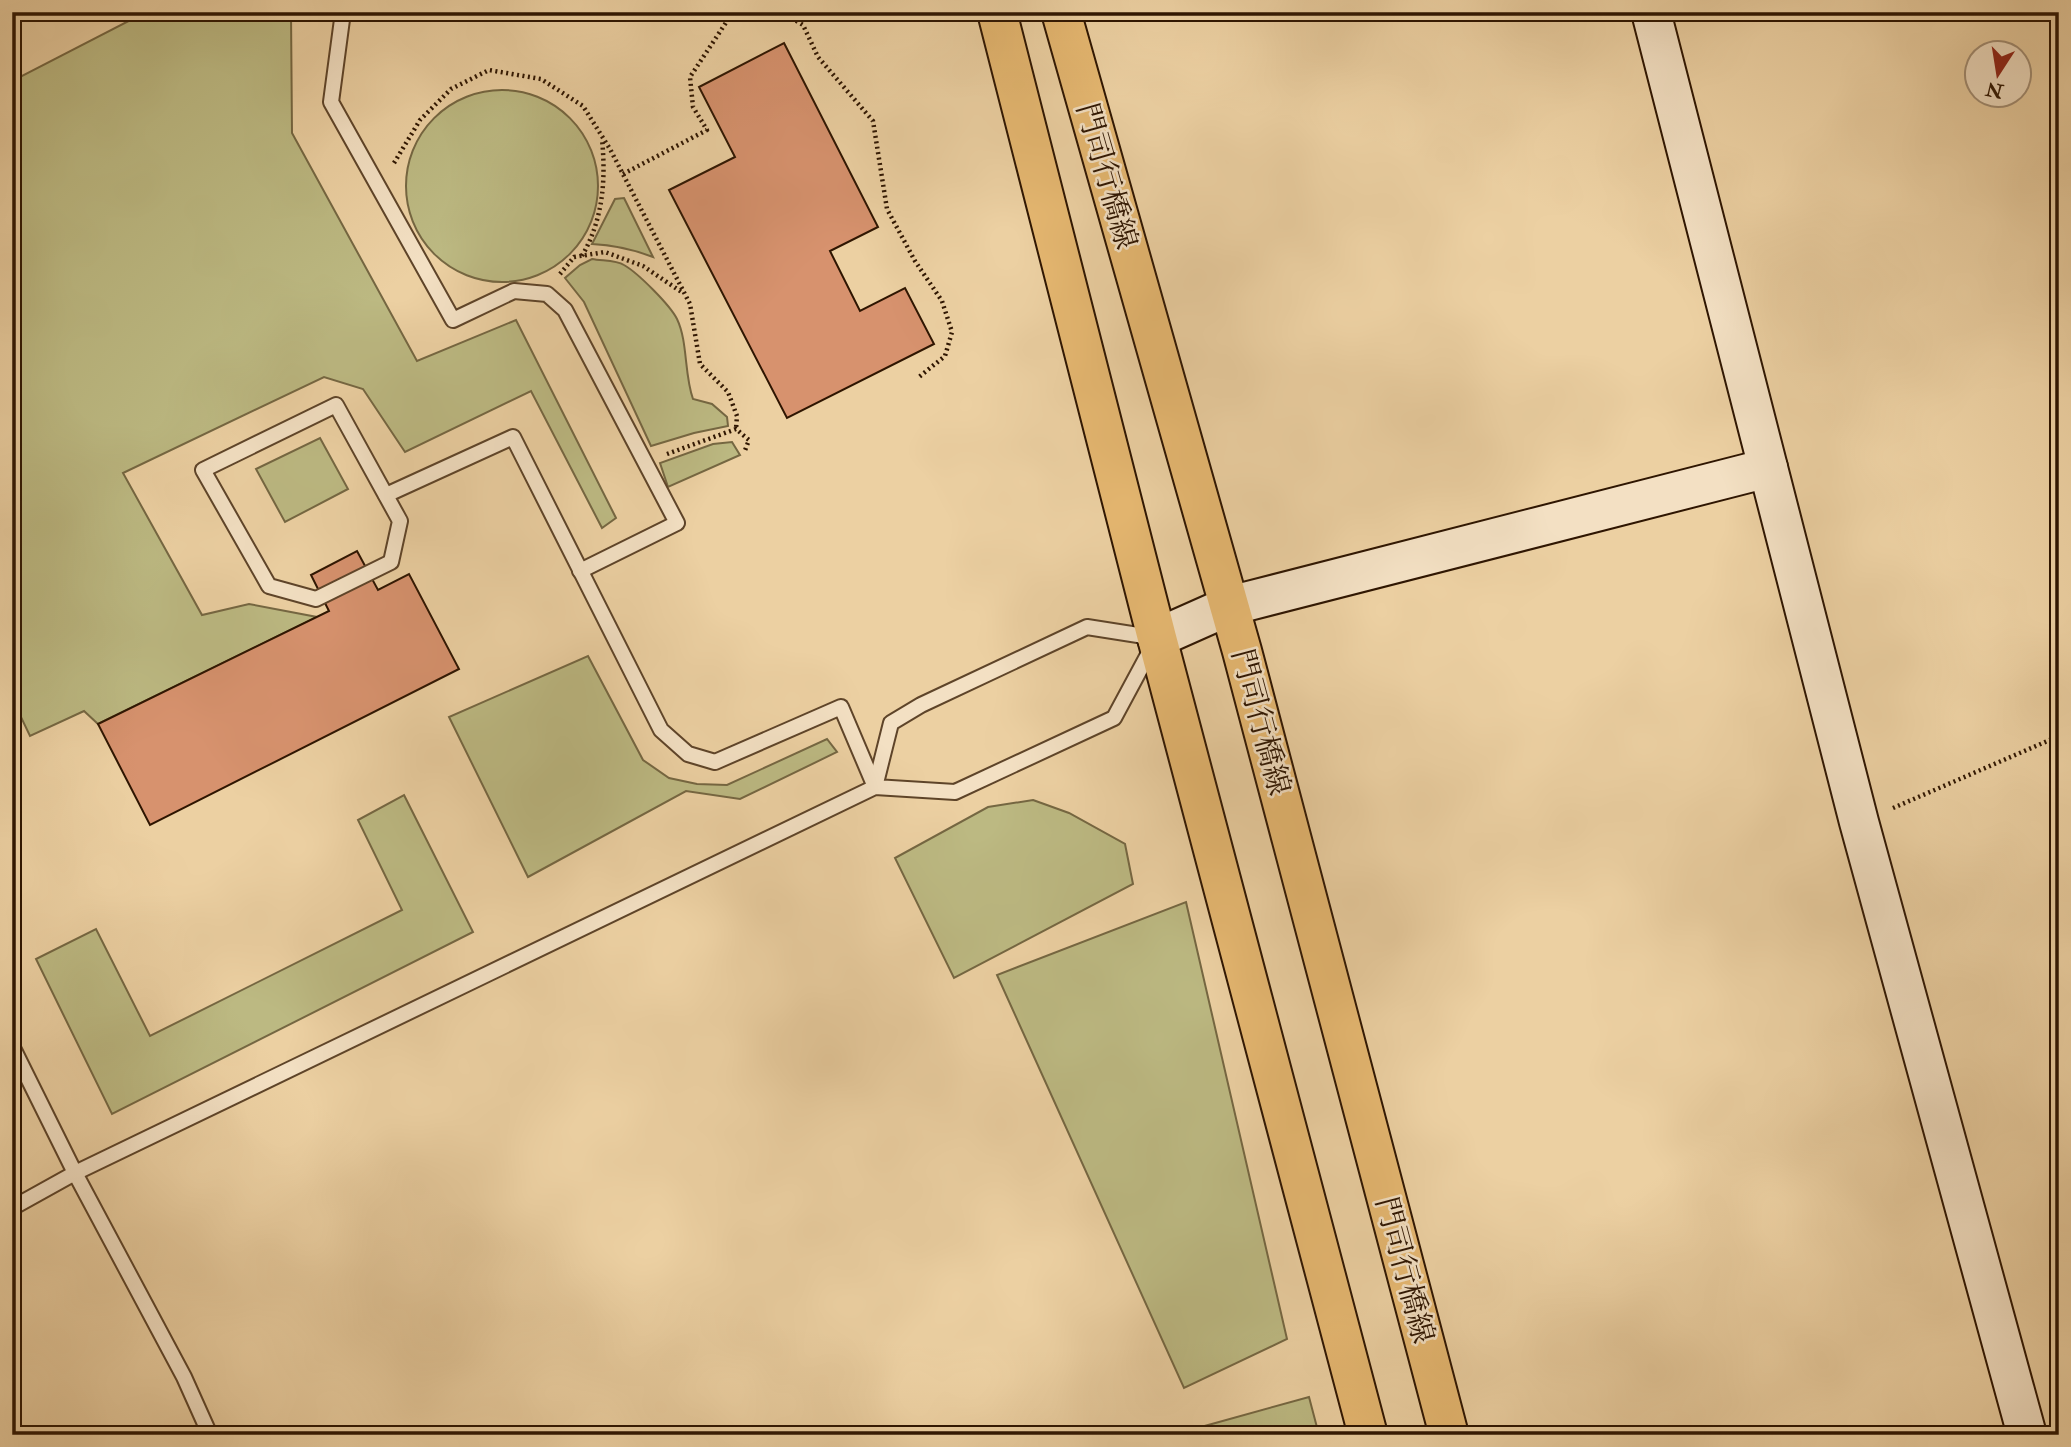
<svg xmlns="http://www.w3.org/2000/svg" width="2071" height="1447" font-family="'IM FELL Double Pica','Noto Serif JP',serif">
	<style>
		.green { fill: #bcb982; stroke: #756742; stroke-width: 2 }
		.building { fill: #d7926e; stroke: #2e1501; stroke-width: 2 }
		.lines { fill: none; stroke-linecap: round; stroke-linejoin: round }
		.lane-casing { stroke: #5e4429; stroke-width: 18 }
		.secondary-casing { stroke: #2e1501; stroke-width: 42 }
		.primary-casing { stroke: #2e1501; stroke-width: 42 }
		.path { stroke: #2e1501; stroke-width: 4.5; stroke-dasharray: 2 3.5; stroke-linecap: butt }
		.lane { stroke: #f3e0c3; stroke-width: 14 }
		.secondary { stroke: #f3e0c3; stroke-width: 38 }
		.primary { stroke: #e6b871; stroke-width: 38 }
		.labels { text-anchor: middle; stroke-width: 5; stroke-linejoin: round; paint-order: stroke }
		.street-label { font-size: 30px; fill: #2e1501; stroke: #f3e0c3 }
	</style>
	<rect width="100%" height="100%" fill="#ecd0a2"/>
	<filter id="stains"><feTurbulence type="fractalNoise" baseFrequency=".00286" numOctaves="4"/><feColorMatrix values="0 0 0 0 .2 0 0 0 0 .09 0 0 0 0 .02 0 0 0 .5 -.17"/></filter>
	<radialGradient id="worn" r=".72"><stop offset=".6" stop-color="#630" stop-opacity="0"/><stop offset="1" stop-color="#630" stop-opacity=".3"/></radialGradient>
	<g class="green">
		<polygon points="146,12 291,12 292,133 417,361 516,320 616,518 602,528 531,391 405,452 363,389 324,377 123,473 202,615 249,604 317,617 98,724 84,711 30,736 20,715 12,718 12,81"/>
		<circle cx="502" cy="186" r="96"/>
		<path d="M624 198 653 257C632 249 615 245 592 244L615 199Z"/>
		<path d="M592 259C602 261 616 260 624 265 638 273 670 305 677 319 688 342 684 374 693 399L712 404 727 417 728 426 694 433 651 446 584 302 565 278 580 265Z"/>
		<polygon points="320,438 348,489 285,522 256,469"/>
		<polygon points="732,442 740,455 668,487 660,463 713,444"/>
		<polygon points="588,656 643,760 669,778 697,784 727,785 827,739 837,752 740,799 686,791 528,877 449,717"/>
		<polygon points="404,795 473,932 112,1114 36,959 96,929 150,1036 402,910 358,820"/>
		<polygon points="1033,800 1069,813 1125,844 1133,884 954,978 895,858 988,807"/>
		<polygon points="1186,902 1287,1339 1184,1388 997,975"/>
		<polygon points="1309,1397 1319,1435 1186,1435 1201,1427"/>
	</g>
	<g class="building">
		<polygon points="784,43 878,227 830,251 860,311 905,288 934,344 787,418 669,190 735,157 699,87"/>
		<polygon points="357,551 378,590 409,574 459,669 150,825 98,724 329,611 311,575"/>
	</g>
	<g class="lines">
		<g class="lane-casing">
			<g id="lane">
				<polyline points="343,12 331,102 453,320 514,291 547,294 565,310 677,523 580,571"/>
				<polygon points="336,405 400,521 391,562 316,599 269,586 203,470"/>
				<polyline points="386,495 513,437 661,730 688,754 715,762 841,707 875,787"/>
				<polyline points="12,1046 75,1173 184,1377 210,1435"/>
				<polyline points="12,1208 75,1173 875,787 955,792 1114,718 1157,638 1087,627 921,705 891,723 875,787"/>
			</g>
		</g>
		<g class="secondary-casing">
			<g id="secondary">
				<polyline points="1651,12 1859,822 2027,1435"/>
				<polyline points="1157,638 1229,606 1768,468"/>
			</g>
		</g>
		<g class="primary-casing">
			<g id="primary">
				<polyline points="997,12 1157,638 1368,1435"/>
				<polyline points="1061,12 1242,651 1449,1435"/>
			</g>
		</g>
		<g class="path">
			<polyline points="782,12 803,25 818,57 873,121 887,209 915,261 942,301 952,332 945,356 919,377"/>
			<polyline points="394,163 420,120 451,89 489,70 541,79 583,106 610,149 690,304 700,364 728,392 737,416 736,429"/>
			<polyline points="623,174 707,130 693,107 690,77 733,12"/>
			<path d="M582 256C603 219 606 181 602 139"/>
			<polyline points="560,274 574,257 605,252 643,266 683,293"/>
			<polyline points="667,454 736,429 749,440 744,453"/>
			<polyline points="1893,808 2059,736"/>
		</g>
		<use href="#lane" class="lane"/>
		<use href="#secondary" class="secondary"/>
		<use href="#primary" class="primary"/>
	</g>
	<g class="labels">
		<g class="street-label">
			<text transform="translate(1107 176) rotate(74)" y="10">門司行橋線</text>
			<text transform="translate(1261 722) rotate(75)" y="10">門司行橋線</text>
			<text transform="translate(1405 1270) rotate(75)" y="10">門司行橋線</text>
		</g>
	</g>
	<rect width="2071" height="1447" fill="none" stroke="#ecd0a2" stroke-width="42"/>
	<rect x="14" y="14" width="2043" height="1419" fill="none" stroke="#2e1501" stroke-width="3.5"/>
	<rect x="21" y="21" width="2029" height="1405" fill="none" stroke="#2e1501" stroke-width="2"/>
	<g transform="translate(1998 74) rotate(192)"><circle r="33" fill="#f3e0c3" stroke="#a48f75" stroke-width="2"/>
	<path d="M0-5L12 26L0 18L-12 26Z" fill="#8f2418"/>
	<text y="-10" font-size="19" font-weight="bold" text-anchor="middle" fill="#2e1501">N</text>
	</g>
	<rect width="100%" height="100%" filter="url(#stains)"/>
	<rect width="100%" height="100%" fill="url(#worn)"/>
</svg>
